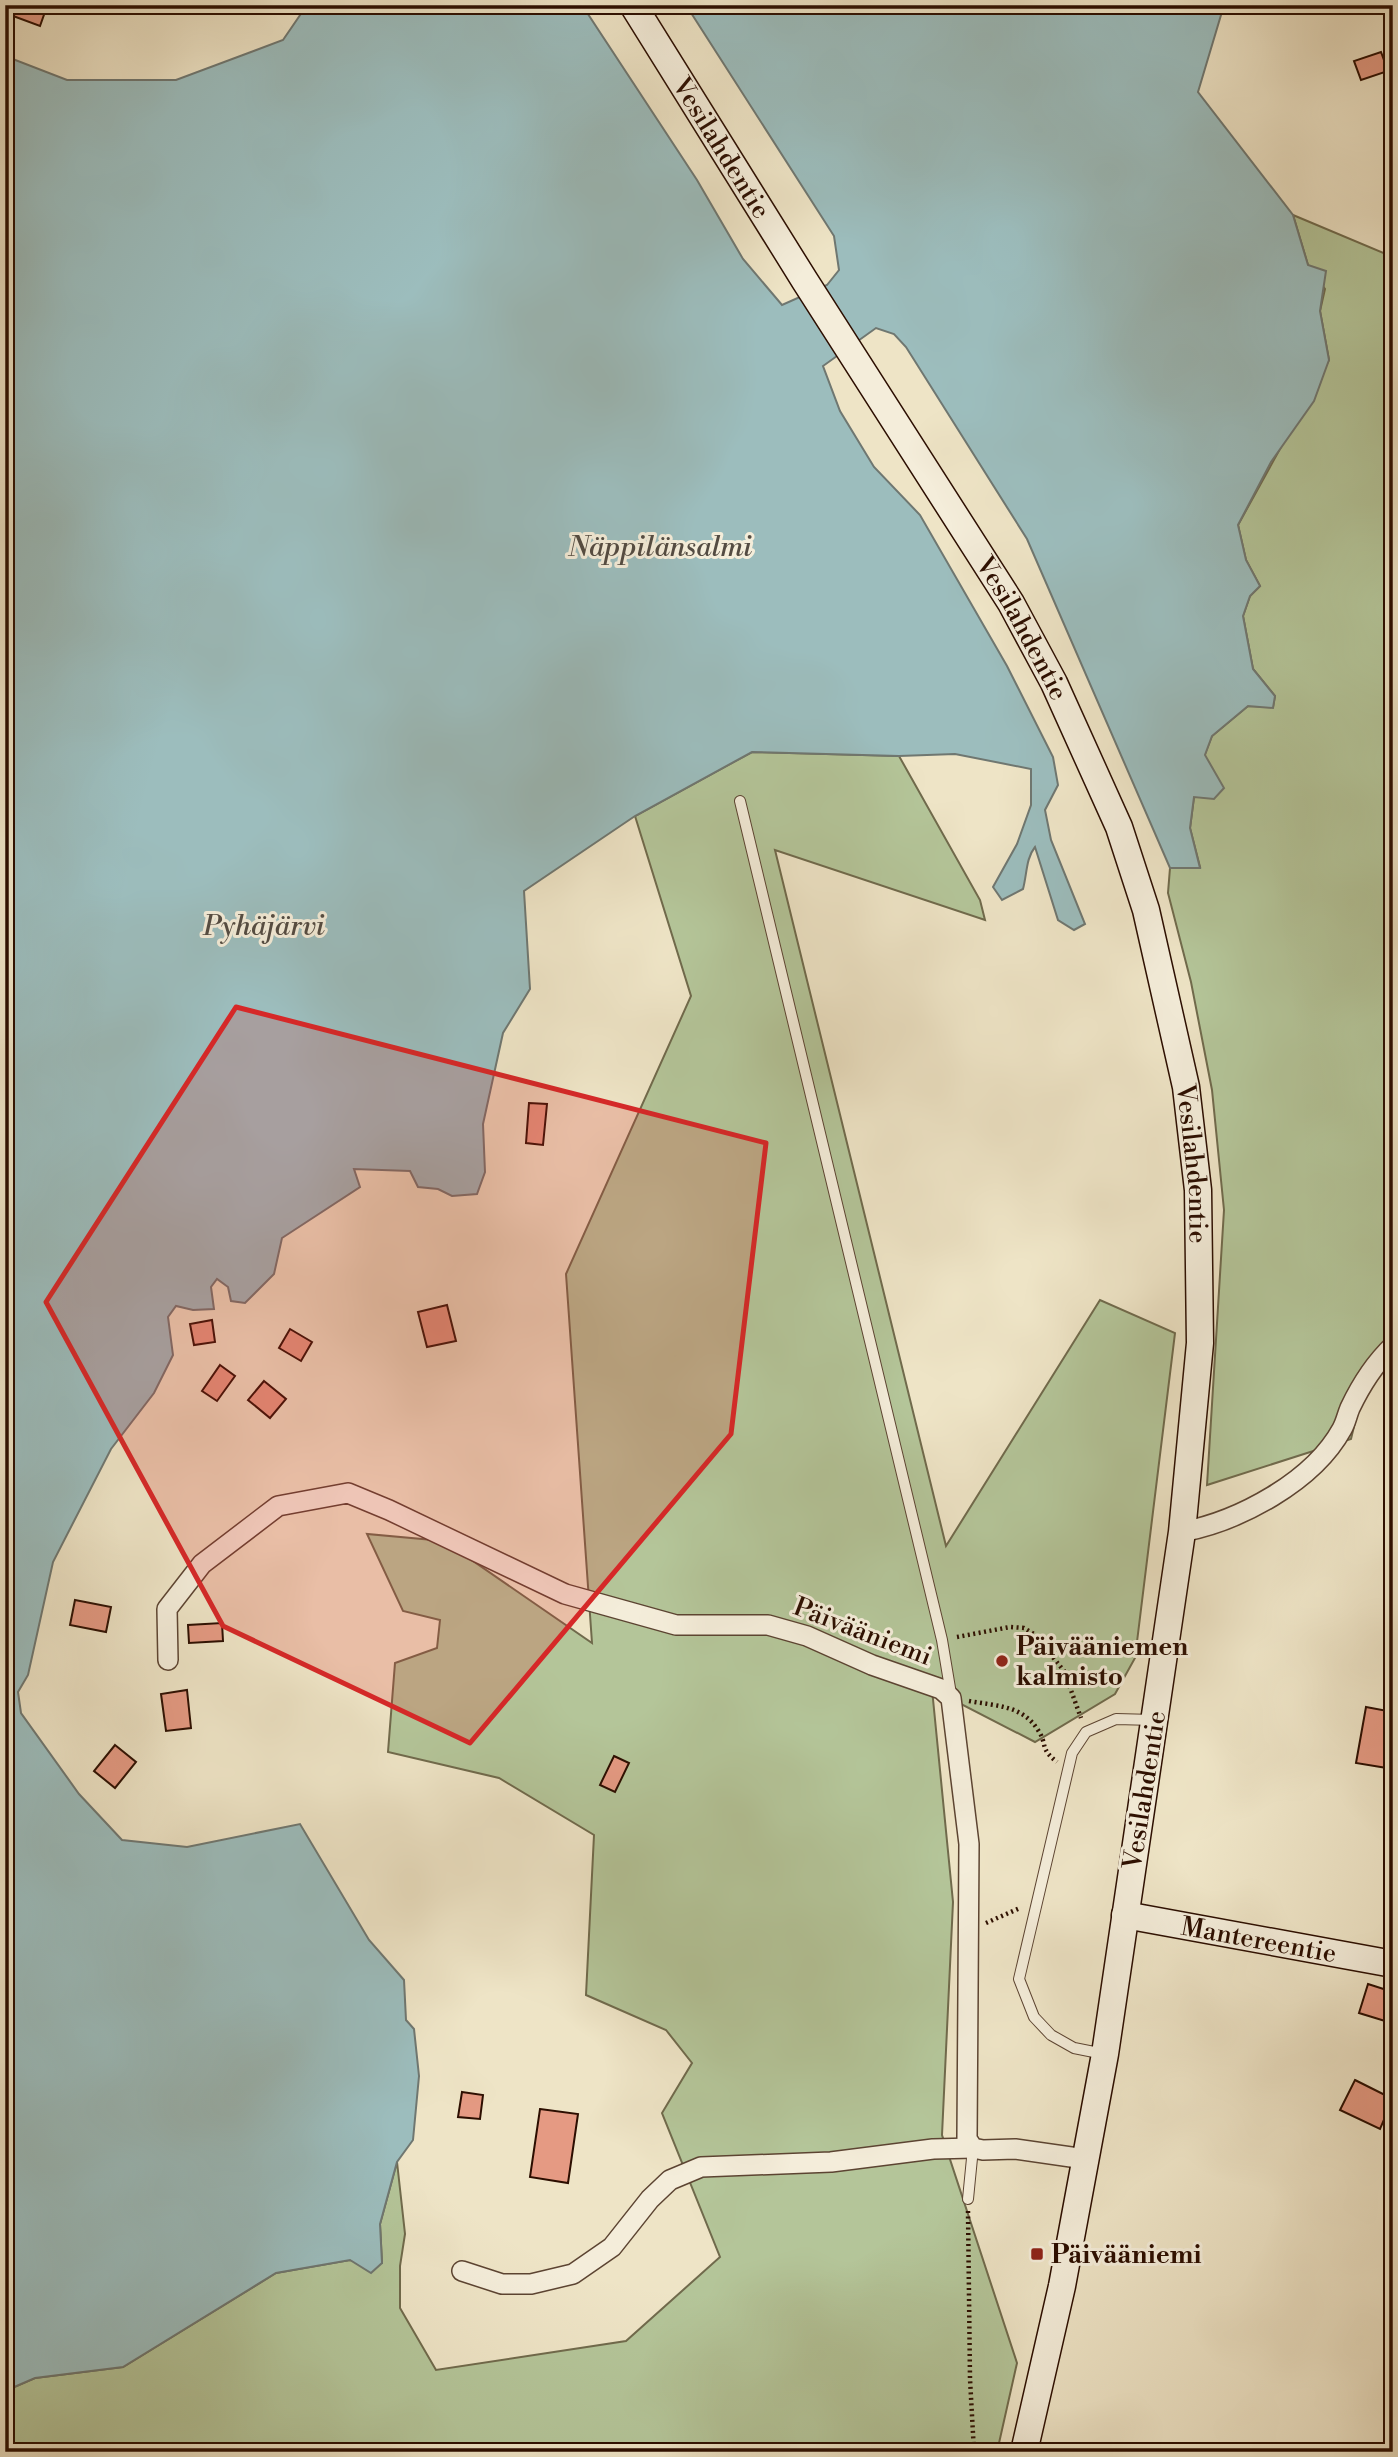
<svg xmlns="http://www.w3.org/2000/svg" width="1398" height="2457" font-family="'Libre Bodoni',serif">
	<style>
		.green { fill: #b4c599; stroke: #706a4c; stroke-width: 2 }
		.water { fill: #9cbdbd; stroke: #6f7771; stroke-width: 2 }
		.building { fill: #e59a83; stroke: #2c0e00; stroke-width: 2 }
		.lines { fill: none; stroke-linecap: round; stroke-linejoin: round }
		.lane-casing { stroke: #5c4432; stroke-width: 12 }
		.street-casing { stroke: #5c4432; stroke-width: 22 }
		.secondary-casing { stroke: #2c0e00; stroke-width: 29 }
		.path { stroke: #2c0e00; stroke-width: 4.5; stroke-dasharray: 2 3.5; stroke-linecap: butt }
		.lane { stroke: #f4edda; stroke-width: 10 }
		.street { stroke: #f4edda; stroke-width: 19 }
		.secondary { stroke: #f4edda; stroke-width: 26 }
		.marked { fill: #d62828; fill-opacity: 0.2; stroke: #d62828; stroke-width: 5; stroke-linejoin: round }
		.poi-dot { fill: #8f2418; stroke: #f4edda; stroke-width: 2.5 }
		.labels { text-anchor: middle; stroke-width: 6; stroke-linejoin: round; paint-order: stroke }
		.street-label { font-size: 26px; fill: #2c0e00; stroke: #f4edda }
		.poi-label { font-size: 26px; font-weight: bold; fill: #2c0e00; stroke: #f4edda; text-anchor: start }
		.water-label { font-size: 28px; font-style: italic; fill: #534b42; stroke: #f4edda }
	</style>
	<rect width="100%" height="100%" fill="#eee4c6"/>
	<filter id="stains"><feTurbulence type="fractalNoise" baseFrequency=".00286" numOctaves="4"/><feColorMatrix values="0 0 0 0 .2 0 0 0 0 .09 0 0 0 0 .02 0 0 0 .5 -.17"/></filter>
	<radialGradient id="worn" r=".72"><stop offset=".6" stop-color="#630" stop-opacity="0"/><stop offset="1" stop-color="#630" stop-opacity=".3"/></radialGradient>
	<g class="green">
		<polygon points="1293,215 1393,257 1393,1361 1365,1381 1351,1439 1207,1485 1224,1210 1212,1090 1191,982 1168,893 1170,868 1200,867 1190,828 1194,797 1205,754 1212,736 1248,706 1273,707 1275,696 1253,669 1243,616 1250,596 1260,586 1246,560 1238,525 1329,360 1320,311 1325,289 1308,265"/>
		<polygon points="752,752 899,756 980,900 985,920 775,850 946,1546 1100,1300 1175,1333 1135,1658 1115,1694 1035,1742 932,1689 953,1902 942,2135 1017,2363 997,2452 5,2452 5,2391 35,2378 123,2367 276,2273 350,2260 382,2263 380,2224 397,2162 405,2234 400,2266 400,2308 436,2370 626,2341 720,2257 662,2113 692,2063 666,2030 586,1995 594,1835 499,1778 388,1752 395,1663 437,1648 440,1620 403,1611 367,1534 444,1541 592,1643 566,1274 691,996 635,816"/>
	</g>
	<path class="water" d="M307 5H582L697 180 743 259 782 305 827 285 839 270 834 236 686 5H1224L1198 92 1293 215 1308 265 1326 271 1320 311 1329 360 1314 401 1271 462 1238 525 1246 560 1260 586 1250 596 1243 616 1253 669 1275 696 1273 708 1248 706 1212 736 1205 755 1224 788 1214 799 1194 797 1190 828 1200 868H1170L1027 539 906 347 894 334 876 328 823 366 840 411 874 467 920 515 1007 666 1053 757 1058 785 1045 810 1051 840 1085 924 1074 930 1058 920 1035 847C1026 858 1027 874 1023 889L1002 900 993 887 1017 844 1031 805V769L955 754 899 756 752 752 635 816 524 891 530 989 503 1033 483 1124 485 1172 477 1194 452 1196 438 1189 418 1187 410 1171 354 1169 360 1187 282 1238 274 1274 245 1303 231 1301 228 1287 217 1279 211 1287 214 1309 193 1310 176 1306 168 1317 173 1355 154 1393 111 1449 53 1562 28 1675 18 1692 21 1713 79 1794 122 1840 187 1847 300 1824 369 1940 404 1980 406 2020 414 2029 419 2076 413 2140 397 2162 380 2224 382 2263 371 2273 350 2260 276 2273 123 2367 35 2378 5 2391V56L67 80H176L283 40Z"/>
	<g class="building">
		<polygon points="5,5 35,5 46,9 40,26 5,13"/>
		<polygon points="1381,52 1388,71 1361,80 1354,61"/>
		<polygon points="529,1103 547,1104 543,1145 526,1143"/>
		<polygon points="447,1305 456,1341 427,1347 418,1312"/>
		<polygon points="212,1320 215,1342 194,1345 190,1324"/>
		<polygon points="290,1329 312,1342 301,1361 279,1348"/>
		<polygon points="220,1365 235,1376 217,1401 202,1391"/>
		<polygon points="264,1381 286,1399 270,1418 248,1400"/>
		<polygon points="75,1600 111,1607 106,1632 70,1625"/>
		<polygon points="222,1623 223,1641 189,1643 188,1625"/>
		<polygon points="187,1690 191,1728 166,1731 161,1694"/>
		<polygon points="1366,1707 1393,1712 1393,1769 1356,1763"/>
		<polygon points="115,1745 136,1762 115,1788 94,1771"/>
		<polygon points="614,1756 629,1763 615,1792 600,1785"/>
		<polygon points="1368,1984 1393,1992 1393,2016 1387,2014 1385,2021 1359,2013"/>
		<polygon points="1355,2080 1393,2099 1380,2129 1340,2110"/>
		<polygon points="462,2092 483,2095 480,2119 458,2117"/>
		<polygon points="540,2109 578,2114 568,2183 530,2177"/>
	</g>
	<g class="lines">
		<g class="lane-casing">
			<g id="lane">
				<polyline points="740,801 942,1640 951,1694"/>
				<polyline points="1104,2054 1074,2048 1051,2035 1034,2017 1019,1979 1072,1753 1086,1732 1116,1719 1154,1720"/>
				<polyline points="968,2199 973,2148"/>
			</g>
		</g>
		<g class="street-casing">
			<g id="street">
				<path d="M1182 1532C1239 1521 1313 1482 1342 1429 1346 1422 1347 1415 1350 1408 1361 1385 1374 1364 1393 1346"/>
				<polyline points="168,1660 167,1609 202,1564 278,1506 348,1493 389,1510 565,1594 676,1625 768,1625 807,1636 872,1665 941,1689 951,1698 969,1844 967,2139 973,2148 983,2150 1015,2149 1085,2159"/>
				<polyline points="462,2271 502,2284 531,2284 573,2274 612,2247 650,2199 670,2180 701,2167 831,2162 933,2149 973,2148"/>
			</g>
		</g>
		<g class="secondary-casing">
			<g id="secondary">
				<path id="s1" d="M633 5 805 281 1011 603 1054 683 1119 827 1146 910 1186 1087 1198 1190 1200 1343 1182 1532 1105 2054 1062 2286 1024 2452"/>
				<path id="s2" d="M1125 1915 1393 1964"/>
			</g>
		</g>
		<g class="path">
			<polyline points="957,1637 1010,1627 1024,1628 1034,1634 1064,1671 1081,1718"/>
			<path d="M969 1701C996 1706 1022 1705 1038 1730 1048 1745 1039 1748 1057 1762"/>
			<polyline points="986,1923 1020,1908"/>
			<polyline points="968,2211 970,2379 974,2452"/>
		</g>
		<use href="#lane" class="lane"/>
		<use href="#street" class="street"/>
		<use href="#secondary" class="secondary"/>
	</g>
	<path class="marked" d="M236 1007 766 1143 731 1434 470 1743 223 1626 46 1302Z"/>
	<g class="poi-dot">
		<circle cx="1002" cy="1661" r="7"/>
		<rect x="1030" y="2247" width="14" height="14" rx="3.5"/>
	</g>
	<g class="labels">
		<g class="street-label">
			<text dy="9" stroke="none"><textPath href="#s1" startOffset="168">Vesilahdentie</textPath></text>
			<text dy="9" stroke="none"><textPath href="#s1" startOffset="735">Vesilahdentie</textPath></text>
			<text dy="9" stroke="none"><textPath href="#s1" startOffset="1302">Vesilahdentie</textPath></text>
			<text transform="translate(863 1631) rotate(21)" y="9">Päivääniemi</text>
			<text transform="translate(1144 1790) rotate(-81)" y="9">Vesilahdentie</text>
			<text dy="9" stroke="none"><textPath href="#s2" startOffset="136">Mantereentie</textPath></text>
		</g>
		<g class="poi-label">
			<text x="1016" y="1655">Päivääniemen<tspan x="1016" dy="30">kalmisto</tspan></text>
			<text x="1051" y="2263">Päivääniemi</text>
		</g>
		<g class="water-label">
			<text x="660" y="556">Näppilänsalmi</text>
			<text x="264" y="935">Pyhäjärvi</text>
		</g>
	</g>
	<rect width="1398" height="2457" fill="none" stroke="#eee4c6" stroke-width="28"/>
	<rect x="7" y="7" width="1384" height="2443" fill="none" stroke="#2c0e00" stroke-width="3.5"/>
	<rect x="14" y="14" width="1370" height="2429" fill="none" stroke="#2c0e00" stroke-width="2"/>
	<rect width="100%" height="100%" filter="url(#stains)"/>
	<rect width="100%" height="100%" fill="url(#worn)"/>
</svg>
